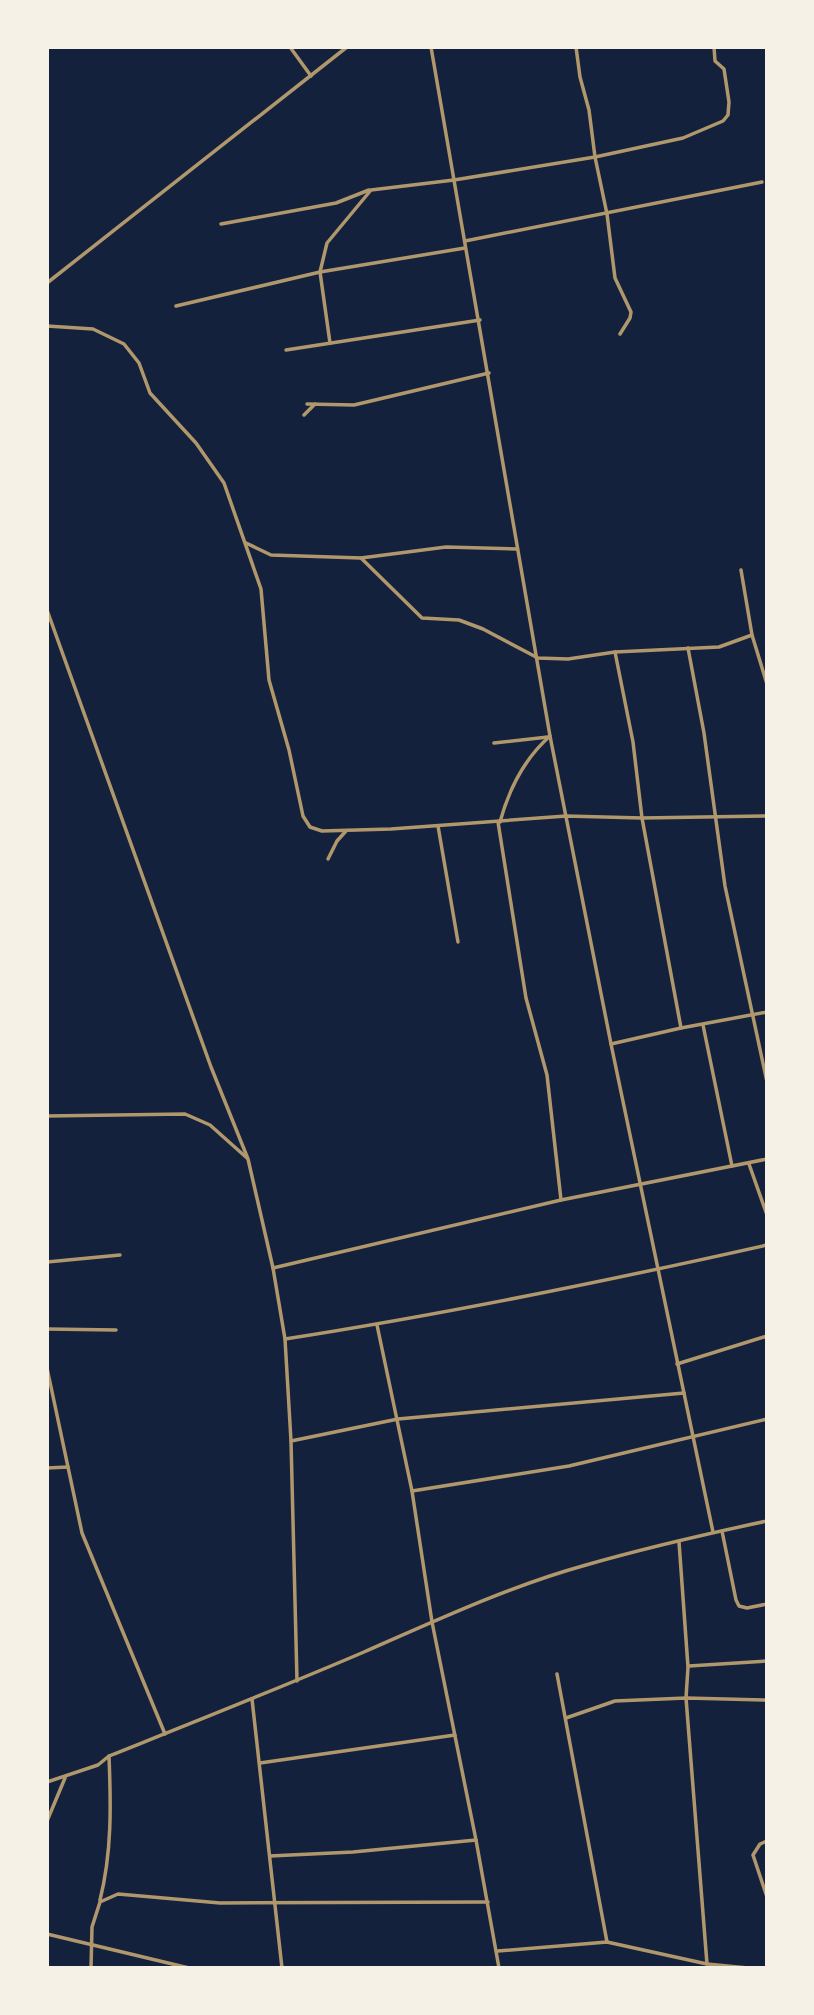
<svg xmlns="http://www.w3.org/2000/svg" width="814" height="2015" font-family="Georgia,serif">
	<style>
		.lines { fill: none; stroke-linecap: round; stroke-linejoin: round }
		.minor { stroke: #b1986c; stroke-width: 3.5 }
	</style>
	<rect width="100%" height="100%" fill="#14213d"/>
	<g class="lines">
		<g class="minor">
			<polyline points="290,47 311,76"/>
			<polyline points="431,47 550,736 611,1044 713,1532"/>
			<polyline points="576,47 580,77 589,110 595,157 607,214 615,278 631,312 630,318 620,334"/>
			<polyline points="221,224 336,203 369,190"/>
			<polyline points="465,241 762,182"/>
			<polyline points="47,283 347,47"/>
			<polyline points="176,306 320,272 465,248"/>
			<polyline points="47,326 93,329 124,344 139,363 150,393 196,443 224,483 261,589 269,680 289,750 303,816 310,827 322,831 391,829 566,816 642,818 767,816"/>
			<polyline points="330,343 320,272 327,243 371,190 454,180 595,157 683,138 723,121 728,115 729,102 724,69 715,61 714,47"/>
			<polyline points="286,350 480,320"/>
			<polyline points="307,404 354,405 489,373"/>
			<polyline points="304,415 315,404"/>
			<polyline points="246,543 271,555 361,558 446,547 517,549"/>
			<polyline points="361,558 422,618 459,620 483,629 538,658 568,659 615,652 719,647 752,635"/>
			<polyline points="741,570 752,635 767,684"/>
			<polyline points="47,610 211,1067 248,1159 273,1268 285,1339 291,1441 297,1681"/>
			<polyline points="688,648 704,733 725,886 767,1082"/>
			<polyline points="615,652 633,742 642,818 681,1028"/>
			<polyline points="494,743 548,737"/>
			<polyline points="498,822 526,998 547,1075 561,1200"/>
			<path d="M500 822C509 789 524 759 550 736"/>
			<polyline points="438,826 458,942"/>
			<polyline points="328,859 337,841 346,831"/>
			<polyline points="703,1025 732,1166"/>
			<polyline points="611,1044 681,1028 767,1012"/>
			<polyline points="47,1116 185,1114 210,1125 247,1158"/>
			<polyline points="749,1164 767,1215"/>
			<polyline points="47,1262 120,1255"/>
			<polyline points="273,1268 561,1200 767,1159"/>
			<polyline points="47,1329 116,1330"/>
			<path d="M285 1339C446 1314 607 1281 767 1245"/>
			<polyline points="677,1364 767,1336"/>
			<polyline points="47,1368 82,1533 165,1734"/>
			<polyline points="291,1441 398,1419 684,1393"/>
			<polyline points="47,1468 68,1467"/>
			<polyline points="412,1491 569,1466 767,1419"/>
			<polyline points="722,1531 736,1600 739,1606 747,1608 767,1604"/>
			<polyline points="679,1542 688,1667 686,1698 707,1964"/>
			<polyline points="689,1666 767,1661"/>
			<polyline points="557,1674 607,1942"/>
			<polyline points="252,1699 282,1968"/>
			<polyline points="566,1718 615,1701 686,1698 767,1700"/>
			<polyline points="260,1763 455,1735"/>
			<path d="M47 1782 98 1765 109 1756C194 1722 280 1688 364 1652 437 1620 510 1586 586 1565 645 1548 706 1534 767 1521"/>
			<polyline points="47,1821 65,1778"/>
			<polyline points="476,1840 499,1968"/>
			<polyline points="767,1841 760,1844 753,1855 767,1897"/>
			<polyline points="270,1856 353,1852 476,1840 432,1622 412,1491 377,1325"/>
			<path d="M100 1900C112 1852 111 1805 109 1756"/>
			<polyline points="47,1934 189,1968"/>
			<polyline points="498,1951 607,1942 707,1964 748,1968"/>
			<polyline points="91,1968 92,1927 100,1902 118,1894 220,1903 488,1902"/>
		</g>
	</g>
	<rect width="814" height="2015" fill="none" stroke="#f6f1e7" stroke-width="98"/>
</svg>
